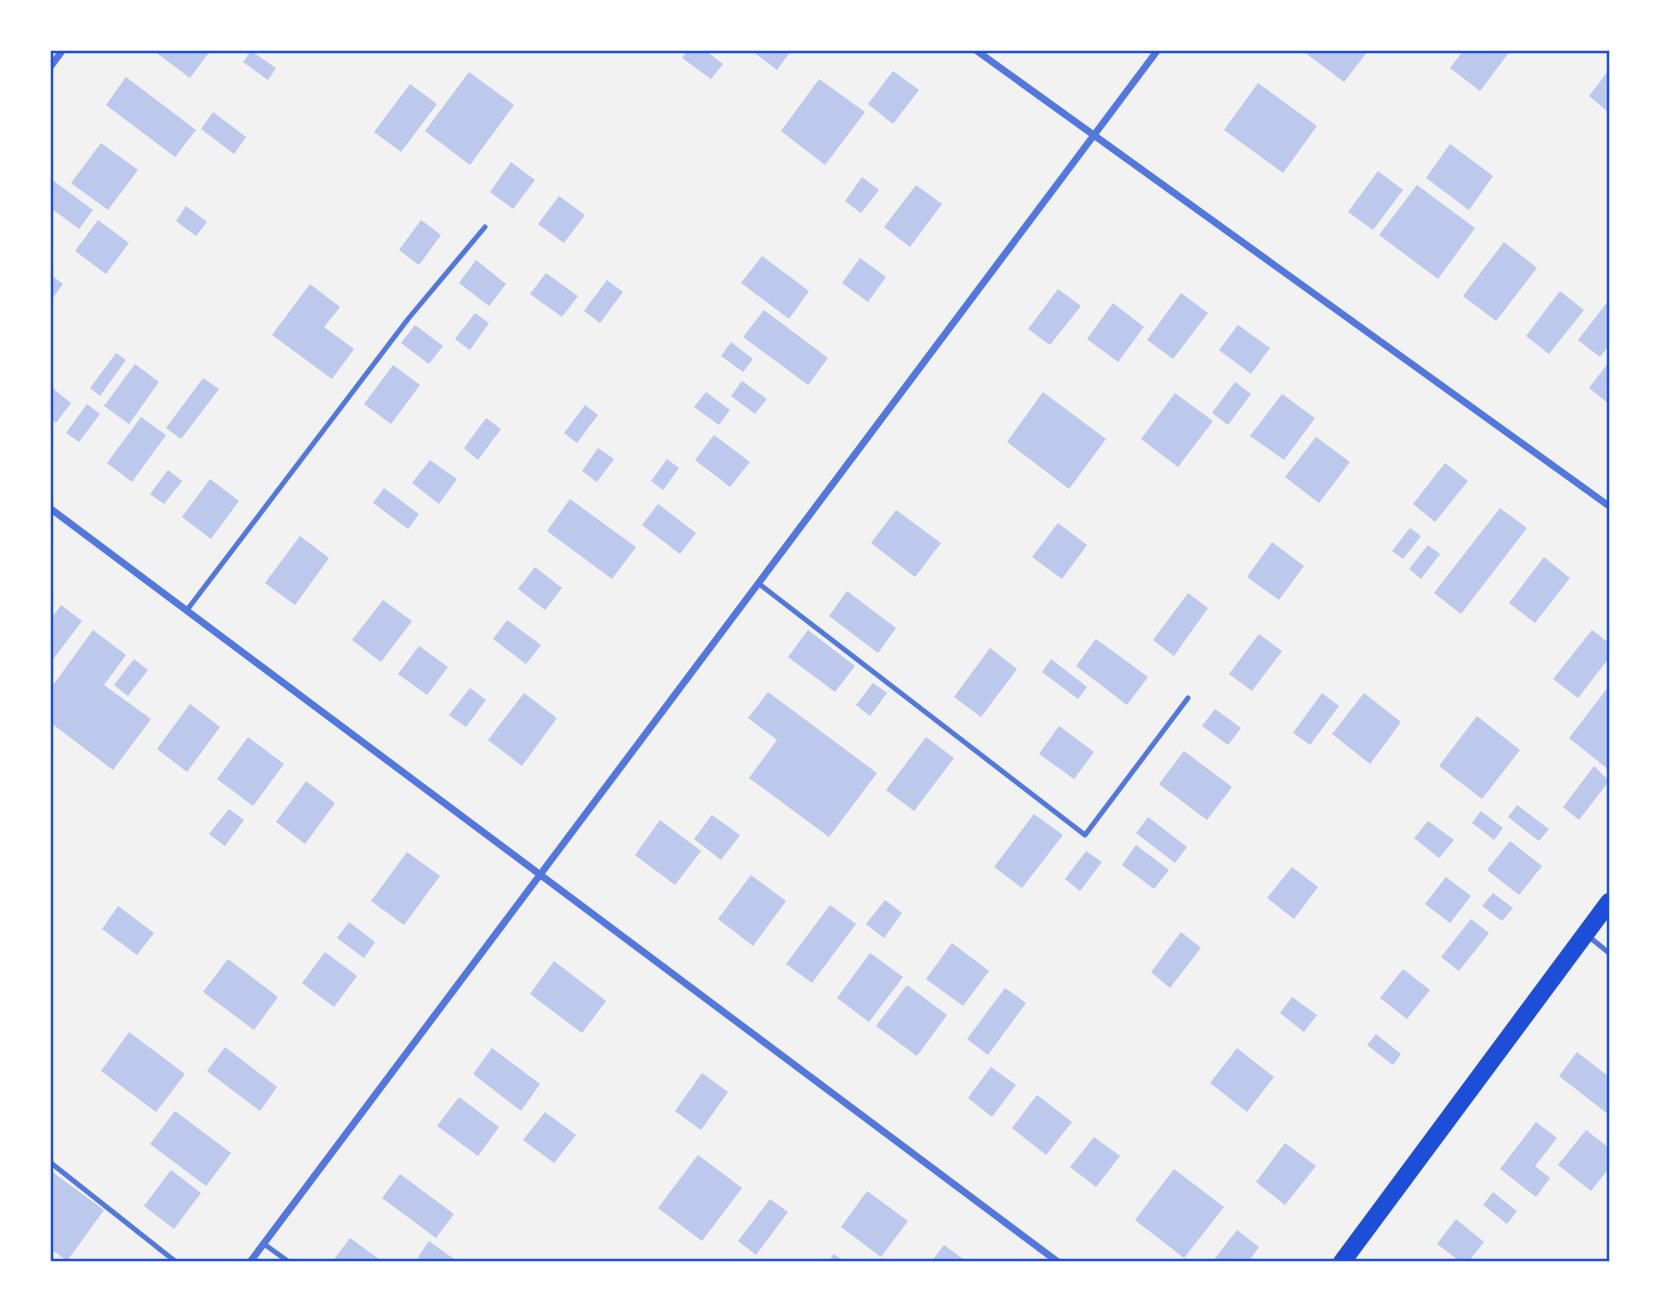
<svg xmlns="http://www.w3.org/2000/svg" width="1660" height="1313" font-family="Mulish,sans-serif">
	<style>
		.building { fill: #bdc9ec }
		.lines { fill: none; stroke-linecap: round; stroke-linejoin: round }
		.service { stroke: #5277de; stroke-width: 5 }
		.minor { stroke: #5277de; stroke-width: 7 }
		.primary { stroke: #1d4ed8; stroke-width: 18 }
		.neatline { fill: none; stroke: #1d4ed8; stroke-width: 2.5 }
	</style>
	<rect width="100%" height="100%" fill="#f2f2f2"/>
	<g class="building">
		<polygon points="154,51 210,51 190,78"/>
		<polygon points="251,51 276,68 268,80 243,62"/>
		<polygon points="687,51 706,51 723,64 711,79 682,58"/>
		<polygon points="752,51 791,51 777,70"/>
		<polygon points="1303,51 1368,51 1344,82"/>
		<polygon points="1463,51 1510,51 1480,91 1450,68"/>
		<polygon points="1609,70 1609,108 1607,111 1589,96"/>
		<polygon points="893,71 919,90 893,124 868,104"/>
		<polygon points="469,72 514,105 470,165 425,131"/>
		<polygon points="126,77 196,130 175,157 106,105"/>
		<polygon points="819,79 865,112 825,165 781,131"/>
		<polygon points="1258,83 1317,126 1283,173 1224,130"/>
		<polygon points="410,84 437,104 401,152 374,132"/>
		<polygon points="213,112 246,137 234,154 201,129"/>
		<polygon points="101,143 138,170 108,210 71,183"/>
		<polygon points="1450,144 1493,176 1469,210 1426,178"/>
		<polygon points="511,162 535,180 513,209 490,192"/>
		<polygon points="1378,171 1403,190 1373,230 1348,212"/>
		<polygon points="862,177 879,190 861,213 845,201"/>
		<polygon points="51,179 93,210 79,229 51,208"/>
		<polygon points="916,185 942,204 910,247 884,227"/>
		<polygon points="1417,185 1475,228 1438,279 1379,235"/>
		<polygon points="559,196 585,215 564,243 538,224"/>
		<polygon points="186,206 207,222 196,236 176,221"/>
		<polygon points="98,220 129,243 106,274 75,251"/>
		<polygon points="421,220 441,235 419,265 399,250"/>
		<polygon points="1504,242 1537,268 1496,321 1463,296"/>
		<polygon points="762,256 809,291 789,319 741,283"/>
		<polygon points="860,258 886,277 868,302 842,283"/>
		<polygon points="476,260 506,284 489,306 459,283"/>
		<polygon points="546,273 578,296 562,317 530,294"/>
		<polygon points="51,275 63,284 51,300"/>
		<polygon points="607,280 623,292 600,323 584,311"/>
		<polygon points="310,284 340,307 324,327 354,349 332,379 272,335"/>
		<polygon points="1058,289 1081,306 1050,345 1028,329"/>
		<polygon points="1560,291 1584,310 1549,354 1526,336"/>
		<polygon points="1181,293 1208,313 1173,359 1147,340"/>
		<polygon points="1609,300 1609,345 1600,357 1578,340"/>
		<polygon points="1113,303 1144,327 1118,362 1087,339"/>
		<polygon points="764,310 828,358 808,385 743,337"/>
		<polygon points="475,313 489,323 470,350 455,339"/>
		<polygon points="415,325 443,346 429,364 401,343"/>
		<polygon points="1238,325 1270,348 1251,374 1219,350"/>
		<polygon points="731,342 753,359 743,372 721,356"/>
		<polygon points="116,353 126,360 100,396 90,388"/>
		<polygon points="1609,362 1609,404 1589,388"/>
		<polygon points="135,364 159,382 129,424 104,406"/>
		<polygon points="393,365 420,385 391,424 364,404"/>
		<polygon points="203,378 219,389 181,439 166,428"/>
		<polygon points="742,381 767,399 755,414 731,396"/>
		<polygon points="1235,382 1251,394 1228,425 1212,413"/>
		<polygon points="51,387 71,403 56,423 51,419"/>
		<polygon points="706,392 730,410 719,425 694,407"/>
		<polygon points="1043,392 1106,439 1069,489 1007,442"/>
		<polygon points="1175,393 1213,421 1178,467 1141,439"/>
		<polygon points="1282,394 1315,418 1284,460 1250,436"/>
		<polygon points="87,404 100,414 79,442 66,433"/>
		<polygon points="585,405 598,415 577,443 564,433"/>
		<polygon points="141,417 166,435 132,482 107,463"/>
		<polygon points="486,418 501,429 478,460 464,448"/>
		<polygon points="714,435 750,462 730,487 695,460"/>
		<polygon points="1316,437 1350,462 1319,503 1285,477"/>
		<polygon points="598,448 614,459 597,482 582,471"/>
		<polygon points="667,459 679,468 663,490 651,481"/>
		<polygon points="430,460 457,479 439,504 412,483"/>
		<polygon points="1445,463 1468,481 1435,522 1413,504"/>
		<polygon points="168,470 182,481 164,504 150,494"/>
		<polygon points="210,479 239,501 211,539 182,517"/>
		<polygon points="384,488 419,514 408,529 373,503"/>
		<polygon points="570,499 636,547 612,579 547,531"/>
		<polygon points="658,504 696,533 680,554 642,525"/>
		<polygon points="1500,508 1527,528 1461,614 1434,593"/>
		<polygon points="896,510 941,543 915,577 871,543"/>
		<polygon points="1058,523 1087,545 1062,579 1032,557"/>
		<polygon points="1410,528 1421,536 1403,559 1392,551"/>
		<polygon points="300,536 329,558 295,605 265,583"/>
		<polygon points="1272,542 1304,566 1279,600 1247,577"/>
		<polygon points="1428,545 1440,554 1421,579 1409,569"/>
		<polygon points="1544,557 1570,578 1535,623 1509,603"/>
		<polygon points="535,567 562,588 545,610 518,589"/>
		<polygon points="847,591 896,628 878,653 829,616"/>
		<polygon points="1188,593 1208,608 1174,656 1153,640"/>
		<polygon points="383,600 412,621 381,662 352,640"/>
		<polygon points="61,605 82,621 51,662 51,619"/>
		<polygon points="507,620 541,645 526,664 493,639"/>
		<polygon points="93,630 126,655 104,685 151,719 113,770 51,723 51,688"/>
		<polygon points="808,630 855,666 835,692 788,657"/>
		<polygon points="1592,630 1609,643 1609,658 1578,698 1553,679"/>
		<polygon points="1259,634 1282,651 1252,691 1229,674"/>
		<polygon points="1096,639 1148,677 1127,705 1076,666"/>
		<polygon points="419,646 448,667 427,695 398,674"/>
		<polygon points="990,648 1017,669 981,717 954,697"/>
		<polygon points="134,659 148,670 128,696 114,685"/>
		<polygon points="1051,659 1087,687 1078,699 1042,672"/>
		<polygon points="873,683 887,693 870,716 856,705"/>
		<polygon points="1609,686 1609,770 1569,738"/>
		<polygon points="470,688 486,700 466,727 449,715"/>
		<polygon points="768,692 877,773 829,837 749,778 777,740 748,718"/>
		<polygon points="524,693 557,718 522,766 488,740"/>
		<polygon points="1322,693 1339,706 1310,745 1293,733"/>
		<polygon points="1364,693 1401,722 1370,764 1332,734"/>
		<polygon points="190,704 220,727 187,772 157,749"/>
		<polygon points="1215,709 1241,728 1228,745 1202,726"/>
		<polygon points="1477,716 1520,750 1482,799 1439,766"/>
		<polygon points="1059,726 1094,752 1074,779 1039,754"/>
		<polygon points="248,737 284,764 253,806 217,779"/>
		<polygon points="926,737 954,758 914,811 886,790"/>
		<polygon points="1184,751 1232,787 1207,820 1159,784"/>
		<polygon points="1594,766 1609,781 1579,820 1563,807"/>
		<polygon points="306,781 335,803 305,844 276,822"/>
		<polygon points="1517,805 1549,829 1539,841 1508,817"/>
		<polygon points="229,809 244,820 225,846 209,834"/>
		<polygon points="1481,811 1503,828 1494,840 1472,823"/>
		<polygon points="1034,814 1063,835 1022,888 994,867"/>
		<polygon points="712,815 740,835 721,860 694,839"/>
		<polygon points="1148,817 1187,847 1175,863 1136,833"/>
		<polygon points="660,820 701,851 675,885 635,855"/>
		<polygon points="1428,821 1454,840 1439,858 1414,838"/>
		<polygon points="1510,841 1542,866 1519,895 1487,870"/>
		<polygon points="1136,845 1169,870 1154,889 1122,865"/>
		<polygon points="1086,851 1102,862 1080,891 1065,879"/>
		<polygon points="407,852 440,876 404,925 371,901"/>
		<polygon points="1292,867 1318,887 1294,919 1267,898"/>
		<polygon points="751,875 786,901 753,946 718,919"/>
		<polygon points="1446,877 1471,896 1450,923 1425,904"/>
		<polygon points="1493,893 1513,908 1502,921 1482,906"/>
		<polygon points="885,900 902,913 884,938 866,924"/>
		<polygon points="830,905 856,924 812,983 786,964"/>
		<polygon points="118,906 154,933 137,955 102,929"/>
		<polygon points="1471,919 1489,933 1459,971 1441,957"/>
		<polygon points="349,922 375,942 364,958 337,938"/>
		<polygon points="1181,932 1201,948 1170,988 1151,972"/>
		<polygon points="952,943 989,971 963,1006 926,979"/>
		<polygon points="325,952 357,976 334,1007 302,983"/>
		<polygon points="870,953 903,977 869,1022 837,998"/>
		<polygon points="228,959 278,997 254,1030 203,992"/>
		<polygon points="554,961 606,1001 582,1033 530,994"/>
		<polygon points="1403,969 1430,990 1407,1019 1380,998"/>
		<polygon points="907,985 947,1015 917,1056 876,1026"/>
		<polygon points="1005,988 1026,1003 988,1055 967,1039"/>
		<polygon points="1292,997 1317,1015 1304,1032 1280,1013"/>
		<polygon points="129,1032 185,1074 156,1112 101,1071"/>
		<polygon points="1376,1034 1401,1054 1393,1065 1367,1045"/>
		<polygon points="225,1047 277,1087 260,1111 207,1071"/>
		<polygon points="492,1048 540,1084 521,1111 473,1074"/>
		<polygon points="1237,1048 1274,1077 1247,1112 1210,1083"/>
		<polygon points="1577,1052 1609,1077 1609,1115 1559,1076"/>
		<polygon points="991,1067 1016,1085 992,1117 968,1098"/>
		<polygon points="702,1073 728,1092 701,1130 675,1111"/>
		<polygon points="1037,1095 1072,1122 1046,1155 1012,1128"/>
		<polygon points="459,1097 499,1127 478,1156 437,1126"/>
		<polygon points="175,1111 231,1153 206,1186 150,1144"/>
		<polygon points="545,1112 576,1135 554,1163 523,1140"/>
		<polygon points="1536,1122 1557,1138 1535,1166 1550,1178 1536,1197 1500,1169"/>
		<polygon points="1586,1130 1609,1148 1609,1168 1591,1191 1558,1165"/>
		<polygon points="1094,1137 1120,1156 1096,1187 1070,1167"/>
		<polygon points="1285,1143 1316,1166 1285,1205 1256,1182"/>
		<polygon points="698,1155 742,1188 702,1241 658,1208"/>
		<polygon points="1174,1169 1224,1207 1184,1258 1135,1220"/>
		<polygon points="171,1170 201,1193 174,1229 144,1206"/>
		<polygon points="51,1171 104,1210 67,1261 51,1249"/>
		<polygon points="400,1174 454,1214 436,1238 382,1198"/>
		<polygon points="867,1191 908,1221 881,1257 841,1227"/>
		<polygon points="1493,1192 1517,1211 1507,1224 1483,1205"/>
		<polygon points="770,1199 788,1212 756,1255 738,1241"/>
		<polygon points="1456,1219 1484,1242 1468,1262 1461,1262 1437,1244"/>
		<polygon points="1237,1230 1259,1247 1248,1262 1212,1262"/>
		<polygon points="350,1238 383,1262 332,1262"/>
		<polygon points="429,1241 458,1262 425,1262 418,1257"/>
		<polygon points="944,1245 967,1262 931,1262"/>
		<polygon points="834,1254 845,1262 828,1262"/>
	</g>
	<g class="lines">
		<g class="service">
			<polyline points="758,583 1085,835 1188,698"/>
			<polyline points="187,610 408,319 485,227"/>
			<polyline points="1587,935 1609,953"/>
			<polyline points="51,1163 176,1262"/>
			<polyline points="264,1244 289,1262"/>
		</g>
		<g class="minor">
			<polyline points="977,51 1609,506"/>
			<polyline points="51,66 62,51"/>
			<polyline points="51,509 1058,1262"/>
			<polyline points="250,1262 1157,51"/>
		</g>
		<polyline class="primary" points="1342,1262 1609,902"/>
	</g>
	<rect width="1660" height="1313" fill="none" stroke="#ffffff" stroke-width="105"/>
	<rect x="52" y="52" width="1556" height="1208" class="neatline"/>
</svg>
